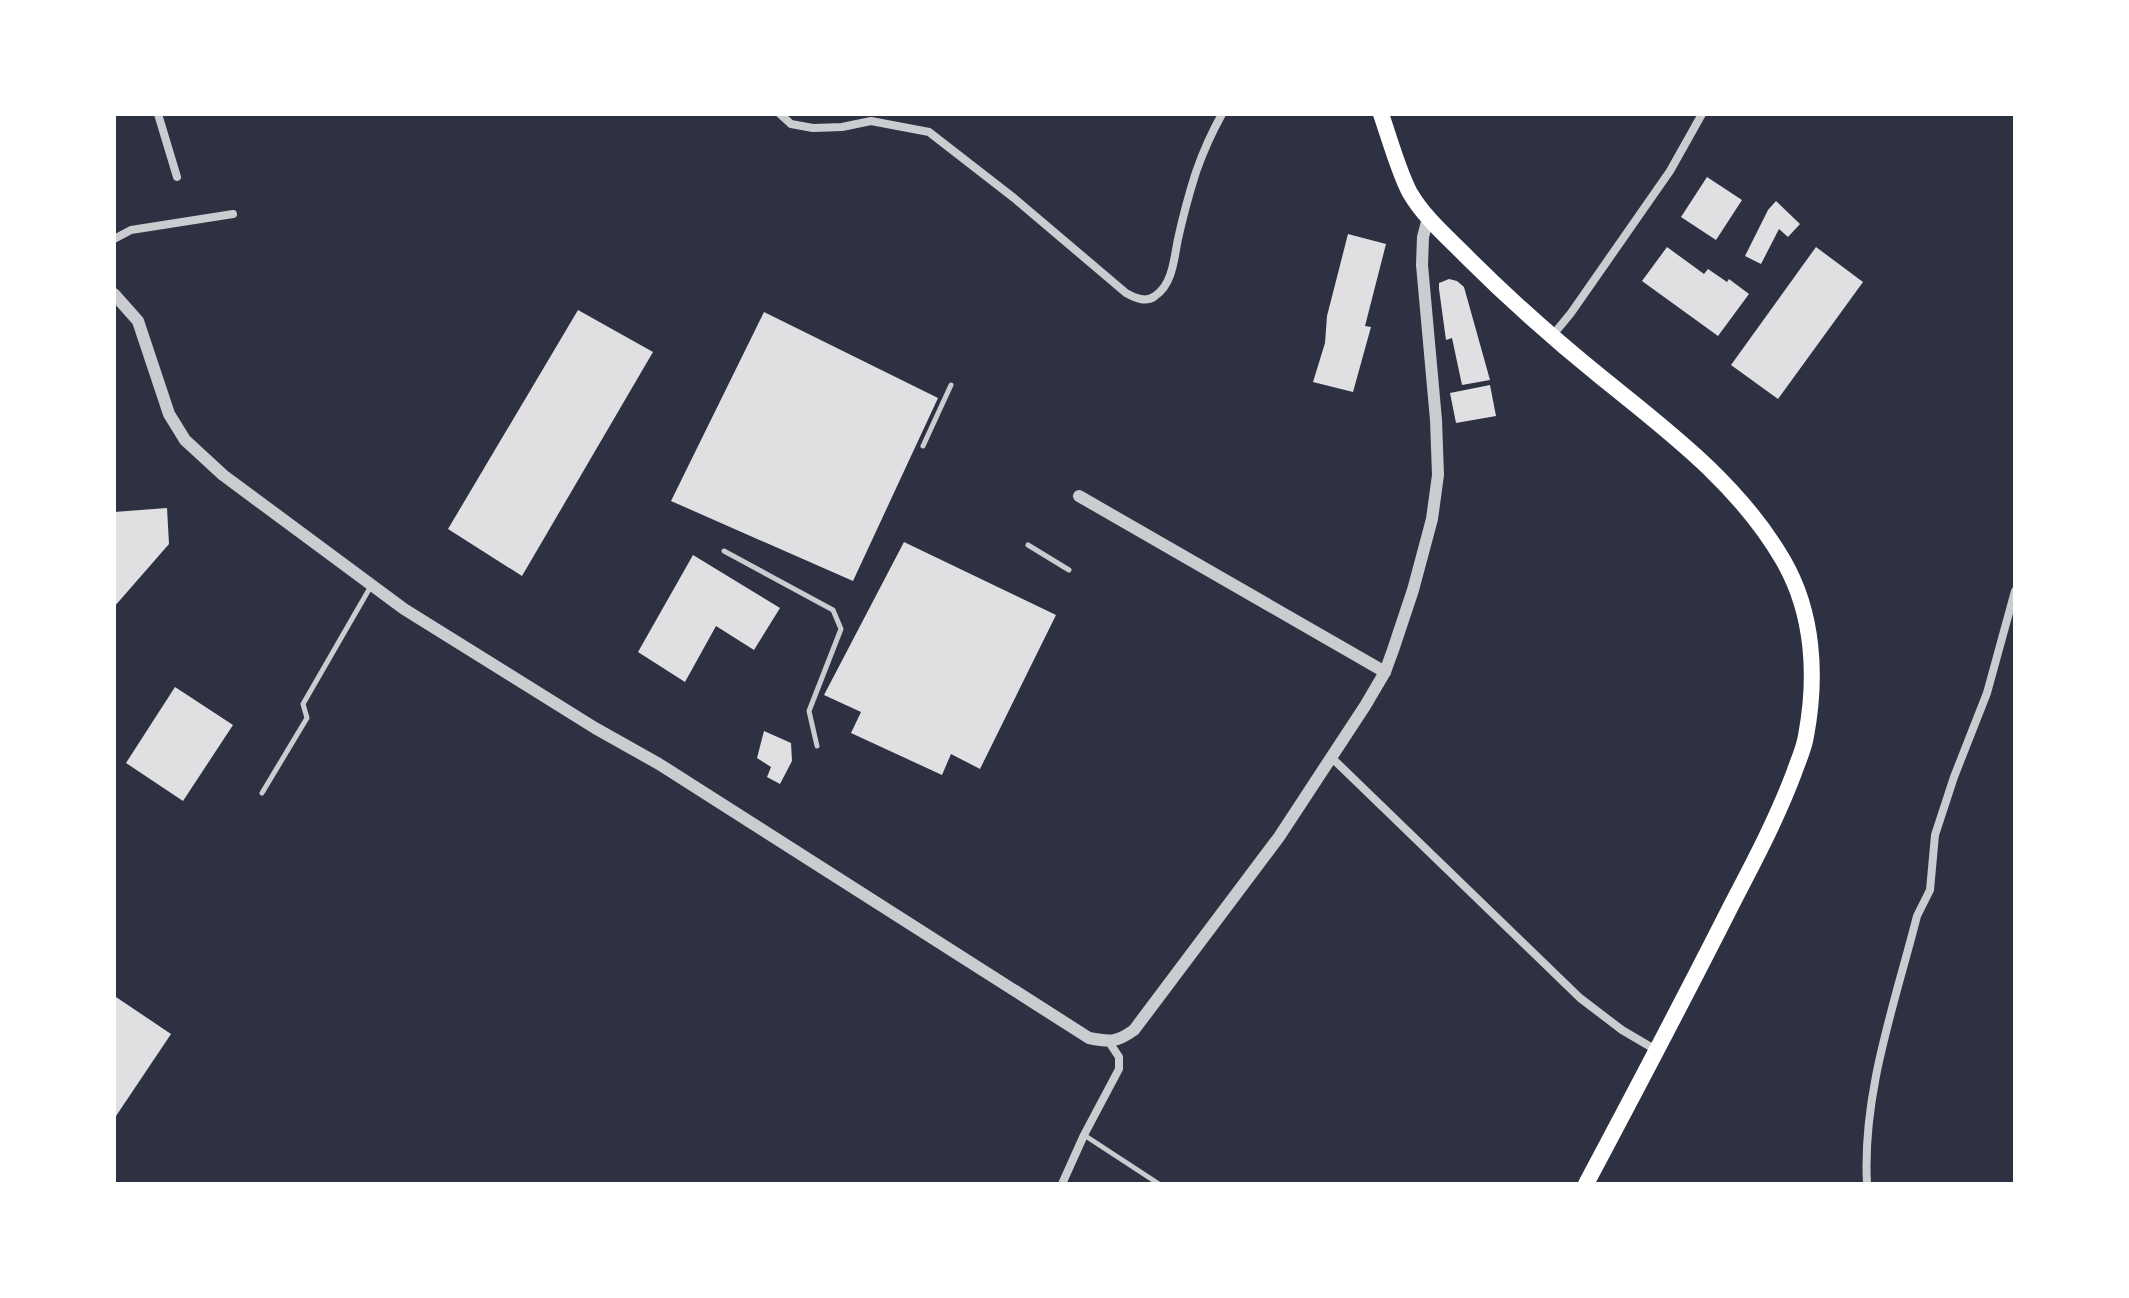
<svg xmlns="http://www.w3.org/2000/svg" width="2129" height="1298" font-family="'PT Serif',serif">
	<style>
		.building { fill: #e0e0e3 }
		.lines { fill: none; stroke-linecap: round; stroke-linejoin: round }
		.service { stroke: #caccd0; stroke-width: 5 }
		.minor { stroke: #caccd0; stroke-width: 8 }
		.tertiary { stroke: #caccd0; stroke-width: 12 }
		.primary { stroke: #fff; stroke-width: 16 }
	</style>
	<rect width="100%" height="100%" fill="#2d3142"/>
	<g class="building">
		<polygon points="1707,177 1742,200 1716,240 1681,217"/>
		<polygon points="1776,201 1800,224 1788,237 1779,229 1761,264 1745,256 1768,210"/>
		<polygon points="1348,234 1386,244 1365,326 1371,327 1353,392 1313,382 1325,343 1327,316"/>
		<polygon points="1667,247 1704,274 1708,269 1727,282 1729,279 1749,294 1718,336 1642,281"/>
		<polygon points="1816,247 1863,282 1778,399 1731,365"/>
		<polygon points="1449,279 1457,281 1464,287 1490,380 1462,385 1452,338 1446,340 1439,289 1439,283"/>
		<polygon points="578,310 653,352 522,576 448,529"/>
		<polygon points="764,312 938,398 853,581 671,501"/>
		<polygon points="1490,385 1496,416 1456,423 1450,393"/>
		<polygon points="167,508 169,544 114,607 114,512"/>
		<polygon points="904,542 1056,615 980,769 951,754 942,775 851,733 861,712 824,695"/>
		<polygon points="693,555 780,608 754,650 716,626 685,682 638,652"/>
		<polygon points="175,687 233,725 183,801 126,763"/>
		<polygon points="764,731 791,743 792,761 780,784 767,777 771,767 757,758"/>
		<polygon points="116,997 171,1034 114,1119 114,1000"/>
	</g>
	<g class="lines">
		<g class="service">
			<polyline points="923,446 951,385"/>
			<polyline points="1028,545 1069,570"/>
			<polyline points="724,551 833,610 841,629 809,711 817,746"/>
			<polyline points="262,793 307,718 303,704 371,586"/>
			<polyline points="1084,1135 1159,1184"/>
		</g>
		<g class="minor">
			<polyline points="158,114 177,177"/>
			<path d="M780 114 791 124 813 128 842 127 871 121 929 132 1014 198 1126 293C1135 298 1146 303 1155 296 1173 284 1174 258 1178 239 1183 216 1189 194 1196 172 1203 152 1212 132 1222 114"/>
			<polyline points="114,239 131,230 233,214"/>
			<polyline points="1552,336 1571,313 1670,171 1702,114"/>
			<polyline points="1332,758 1580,998 1622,1030 1656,1050"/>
			<polyline points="1062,1184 1084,1135 1119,1069 1119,1057 1109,1042"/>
			<path d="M1867 1184C1862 1093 1895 1003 1917 916L1930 890 1935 835 1954 777 1987 693 2015 591"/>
		</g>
		<g class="tertiary">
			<path d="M114 294 138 321 169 414 185 440 223 475 404 609 595 728 659 764 1089 1038C1109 1042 1116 1043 1134 1030L1279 837 1365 706 1385 672 1393 650 1413 590 1432 519 1438 475 1436 420 1422 265 1423 237 1428 218"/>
			<polyline points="1079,496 1385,672"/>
		</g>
		<path class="primary" d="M1381 114C1389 137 1399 173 1410 193 1424 217 1446 236 1466 256 1509 299 1554 339 1601 377 1668 431 1739 484 1783 560 1814 613 1817 677 1806 736 1804 749 1798 761 1794 773 1777 818 1755 860 1733 902 1685 997 1636 1090 1586 1184"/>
	</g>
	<rect width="2129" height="1298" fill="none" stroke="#ffffff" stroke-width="232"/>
</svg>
